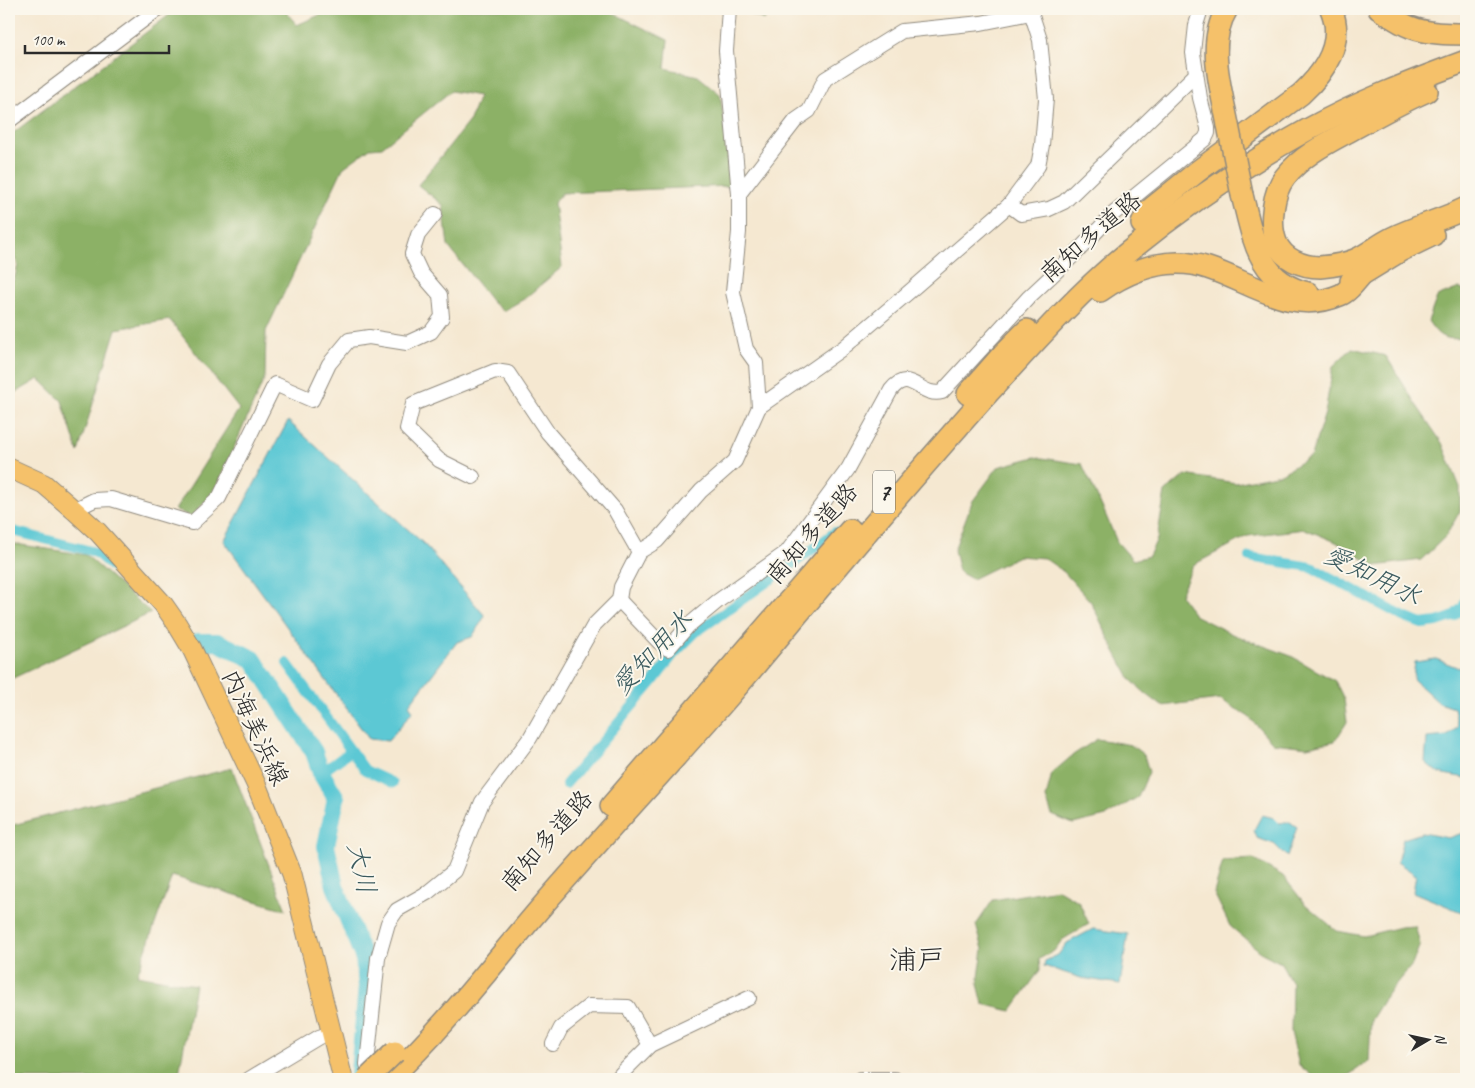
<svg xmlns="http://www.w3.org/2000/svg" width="1475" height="1088" font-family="Caveat,'Klee One',sans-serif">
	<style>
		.forest { fill: #8cb166; stroke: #5c6e48 }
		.water { fill: #5cc8d4; stroke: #447a80 }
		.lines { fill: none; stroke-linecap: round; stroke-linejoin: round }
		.canal { stroke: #5cc8d4; stroke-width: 10 }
		.river { stroke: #5cc8d4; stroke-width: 18 }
		.minor-casing { stroke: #908a7e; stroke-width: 16 }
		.major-casing { stroke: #908a7e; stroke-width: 21 }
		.highway-casing { stroke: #908a7e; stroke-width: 24 }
		.minor { stroke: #fff; stroke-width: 14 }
		.major { stroke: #f5c16b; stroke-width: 19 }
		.highway { stroke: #f5c16b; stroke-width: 21 }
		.highway-bridge-casing { stroke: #908a7e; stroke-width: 24; stroke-linecap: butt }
		.highway-bridge { stroke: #f5c16b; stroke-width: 21 }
		.labels { text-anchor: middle; stroke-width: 4; stroke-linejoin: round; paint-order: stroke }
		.shield { fill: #fbf7ec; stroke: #696865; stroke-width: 1 }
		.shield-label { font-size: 24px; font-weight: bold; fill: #2b2b2b }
		.street-label { font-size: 25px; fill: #2b2b2b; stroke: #fbf7ec }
		.water-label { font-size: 26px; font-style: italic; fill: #3a5a5e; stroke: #fbf7ec }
		.quarter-label { font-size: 28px; fill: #2b2b2b; stroke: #fbf7ec }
	</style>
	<rect width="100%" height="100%" fill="#fbf7ec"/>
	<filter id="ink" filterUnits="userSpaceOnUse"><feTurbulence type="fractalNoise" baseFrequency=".02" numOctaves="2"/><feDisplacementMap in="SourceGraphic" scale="10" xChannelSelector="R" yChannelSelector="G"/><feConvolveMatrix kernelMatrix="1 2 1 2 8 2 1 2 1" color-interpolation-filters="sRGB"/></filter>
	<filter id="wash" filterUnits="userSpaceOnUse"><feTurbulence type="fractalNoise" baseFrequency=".0096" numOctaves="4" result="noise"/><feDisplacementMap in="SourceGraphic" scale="20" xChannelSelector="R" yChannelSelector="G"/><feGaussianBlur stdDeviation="1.12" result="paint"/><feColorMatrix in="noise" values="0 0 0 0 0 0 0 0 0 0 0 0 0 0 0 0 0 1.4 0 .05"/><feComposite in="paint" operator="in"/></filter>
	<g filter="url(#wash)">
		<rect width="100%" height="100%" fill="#f5e8d1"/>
		<g class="forest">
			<polygon points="177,9 284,9 297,25 333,9 598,9 611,12 668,40 665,68 698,76 720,94 730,159 731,186 562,193 554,203 562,267 524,299 503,311 492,302 448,246 443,205 418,185 470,120 479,96 451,91 382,147 370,148 343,168 266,331 265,377 215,491 191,517 175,510 239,409 170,320 116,329 78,452 62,401 39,379 17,392 9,400 9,283 14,280 18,265 9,246 9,136"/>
			<polygon points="739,9 770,9 764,20"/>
			<path d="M1459 288 1466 290V338C1445 340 1440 339 1428 321L1437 297Z"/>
			<polygon points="1352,348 1386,356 1415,403 1442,443 1460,487 1460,511 1446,536 1421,560 1375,566 1336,542 1305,529 1248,536 1193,565 1180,595 1194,615 1234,635 1291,656 1335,681 1344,699 1347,722 1335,741 1307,747 1273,743 1249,717 1220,699 1162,706 1145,693 1131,680 1115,651 1091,602 1064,572 1044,558 1019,556 972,579 959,572 954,550 972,502 998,467 1035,457 1082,464 1104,511 1117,542 1133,560 1149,556 1157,539 1165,492 1185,475 1236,483 1281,474 1311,456 1325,413 1333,366"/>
			<polygon points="9,543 86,555 151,613 9,680"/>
			<polygon points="1097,739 1131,745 1144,755 1149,772 1138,797 1106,816 1073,824 1052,815 1046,798 1052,773 1073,755"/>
			<polygon points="232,768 286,910 172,876 137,975 195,985 178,1079 9,1079 9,826"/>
			<polygon points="1253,859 1283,876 1305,904 1337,931 1364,936 1400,927 1415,926 1420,944 1412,965 1388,993 1371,1020 1369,1061 1346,1077 1316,1079 1299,1065 1291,1032 1292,983 1281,963 1262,953 1230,926 1214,893 1223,861"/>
			<polygon points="1057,889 1079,902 1089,924 1062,940 1054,951 1039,959 1040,970 1011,1011 983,1004 978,984 983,949 976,925 993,900"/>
		</g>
		<g class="water">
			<polygon points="288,421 424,544 485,616 472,637 457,642 409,705 413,711 388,741 369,739 224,541"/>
			<polygon points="1436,659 1459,668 1466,664 1466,778 1438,773 1425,762 1427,738 1447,736 1458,727 1454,708 1439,703 1413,679 1415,662"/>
			<polygon points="1262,815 1274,818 1279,823 1290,822 1297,827 1287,857 1274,844 1257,838 1254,830"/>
			<polygon points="1466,832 1466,914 1413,892 1416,875 1397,862 1403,839 1422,833 1448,838"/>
			<polygon points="1093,929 1128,934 1120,984 1081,978 1044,966 1045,961 1058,955 1067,943"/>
		</g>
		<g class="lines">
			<g class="canal">
				<polyline points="9,530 95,552 146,597"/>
				<polyline points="1250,557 1311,567 1406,618 1422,624 1437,622 1452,617 1463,607 1466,599"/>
				<polyline points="287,663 365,770 393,783"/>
				<polyline points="321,773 351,751"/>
				<polyline points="566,784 653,682 674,654 695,633 800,559 835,532"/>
			</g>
			<polyline class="river" points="197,642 217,642 253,659 314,752 321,773 336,798 326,846 335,886 364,959 367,986 359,1073 362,1079"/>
		</g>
	</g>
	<g filter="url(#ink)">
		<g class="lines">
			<g class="minor-casing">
				<g id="minor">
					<polyline points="9,121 158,9"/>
					<polyline points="739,194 796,120 809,111 825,79 902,31 981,23 1031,13"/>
					<polyline points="1009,205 1021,214 1049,209 1064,202 1196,74"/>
					<polyline points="759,407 843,348 909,292 1009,205 1038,166 1042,145 1046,99 1040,40 1030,9"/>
					<polyline points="473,477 439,460 407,429 413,404 495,371 508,373 548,433 615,510 639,552"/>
					<polyline points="74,510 94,500 111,499 192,523 219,498 275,384 312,400 329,364 349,340 369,337 407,343 431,332 442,317 440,295 421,273 412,254 418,235 435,214"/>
					<path d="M619 600 659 642 668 649 689 625 718 601 787 552 848 469 891 390C910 366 920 398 942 392L1029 297 1076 253 1113 214 1205 139 1208 133V128L1200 98 1193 53 1196 25 1201 9"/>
					<polyline points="553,1044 561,1028 589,1006 628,1007 650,1045"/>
					<polyline points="249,1079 319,1037 331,1033"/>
					<polyline points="371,1079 367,1064 378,958 388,923 397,910 427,893 454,871 482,802 530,738 594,625 619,600 621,587 639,552 657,541 701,491 735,461 759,407 756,363 746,349 733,292 739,232 739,194 726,51 729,9"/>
					<polyline points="617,1079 621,1074 650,1045 749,998"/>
					<polyline points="860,1079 895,1079"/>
				</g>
			</g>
			<g class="major-casing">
				<polyline id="major" points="9,468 44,484 74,510 98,532 163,604 177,624 192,649 256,784 292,874 343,1079"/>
			</g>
			<g class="highway-casing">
				<g id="highway">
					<path d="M1227 9C1206 43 1221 88 1228 125"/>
					<path d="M1379 9C1389 15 1399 23 1410 27 1428 34 1448 34 1466 34"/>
					<path d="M1427 91C1401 102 1377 116 1353 129 1329 142 1302 155 1285 177 1273 192 1269 224 1276 242 1283 259 1302 267 1320 267 1331 266 1346 264 1357 259 1369 253 1380 244 1392 238 1416 226 1442 220 1466 208"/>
					<path d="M1242 195C1253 237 1258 282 1308 293"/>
					<path d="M1142 224 1147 212 1198 171 1301 94C1325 72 1345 42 1331 9"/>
					<polyline points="1351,281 1400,251 1433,235"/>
					<path d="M1100 291C1132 269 1169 255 1208 268 1251 282 1292 316 1340 295 1348 292 1356 281 1362 274"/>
					<polyline points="968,394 1003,354 1027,330"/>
					<polyline points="611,806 850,530"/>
					<path d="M389 1079C446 1026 493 963 544 904 603 836 665 770 724 702 749 673 773 644 797 615 860 540 924 465 989 392 1033 344 1077 294 1127 253 1183 207 1244 165 1307 130 1358 102 1412 81 1466 61"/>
				</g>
			</g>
			<use href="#minor" class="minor"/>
			<use href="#major" class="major"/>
			<use href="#highway" class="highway"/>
			<g class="highway-bridge-casing">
				<g id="highway-bridge">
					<polyline points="1228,125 1242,195"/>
					<polyline points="367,1079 395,1052"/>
				</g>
			</g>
			<use href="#highway-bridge" class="highway-bridge"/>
		</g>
	</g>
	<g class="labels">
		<rect class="shield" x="873" y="470.5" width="22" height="43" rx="4"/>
		<g class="shield-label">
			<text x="884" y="500">7</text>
		</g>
		<g class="street-label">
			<text transform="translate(1090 236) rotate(-41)" y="9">南知多道路</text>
			<text transform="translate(811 533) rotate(-49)" y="9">南知多道路</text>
			<text transform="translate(256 727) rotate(65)" y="9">内海美浜線</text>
			<text transform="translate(546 840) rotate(-49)" y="9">南知多道路</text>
		</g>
		<g class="water-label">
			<text transform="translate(1373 575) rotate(26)" y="9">愛知用水</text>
			<text transform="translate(652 652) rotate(-47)" y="9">愛知用水</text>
			<text transform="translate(362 868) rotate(77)" y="9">大川</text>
		</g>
		<g class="quarter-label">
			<text x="917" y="969">浦戸</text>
		</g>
	</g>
	<rect width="1475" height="1088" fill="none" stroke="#fbf7ec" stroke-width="30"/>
	<g transform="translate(1428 1040) rotate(81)" stroke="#fbf7ec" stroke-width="4" paint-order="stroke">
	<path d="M0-4L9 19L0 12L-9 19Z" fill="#2b2b2b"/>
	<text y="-8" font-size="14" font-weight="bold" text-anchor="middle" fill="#2b2b2b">N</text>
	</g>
	<path d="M25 45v8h144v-8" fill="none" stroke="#2b2b2b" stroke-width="2.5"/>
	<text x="32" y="45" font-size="15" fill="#2b2b2b" stroke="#fbf7ec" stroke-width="4" paint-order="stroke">100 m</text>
</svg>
